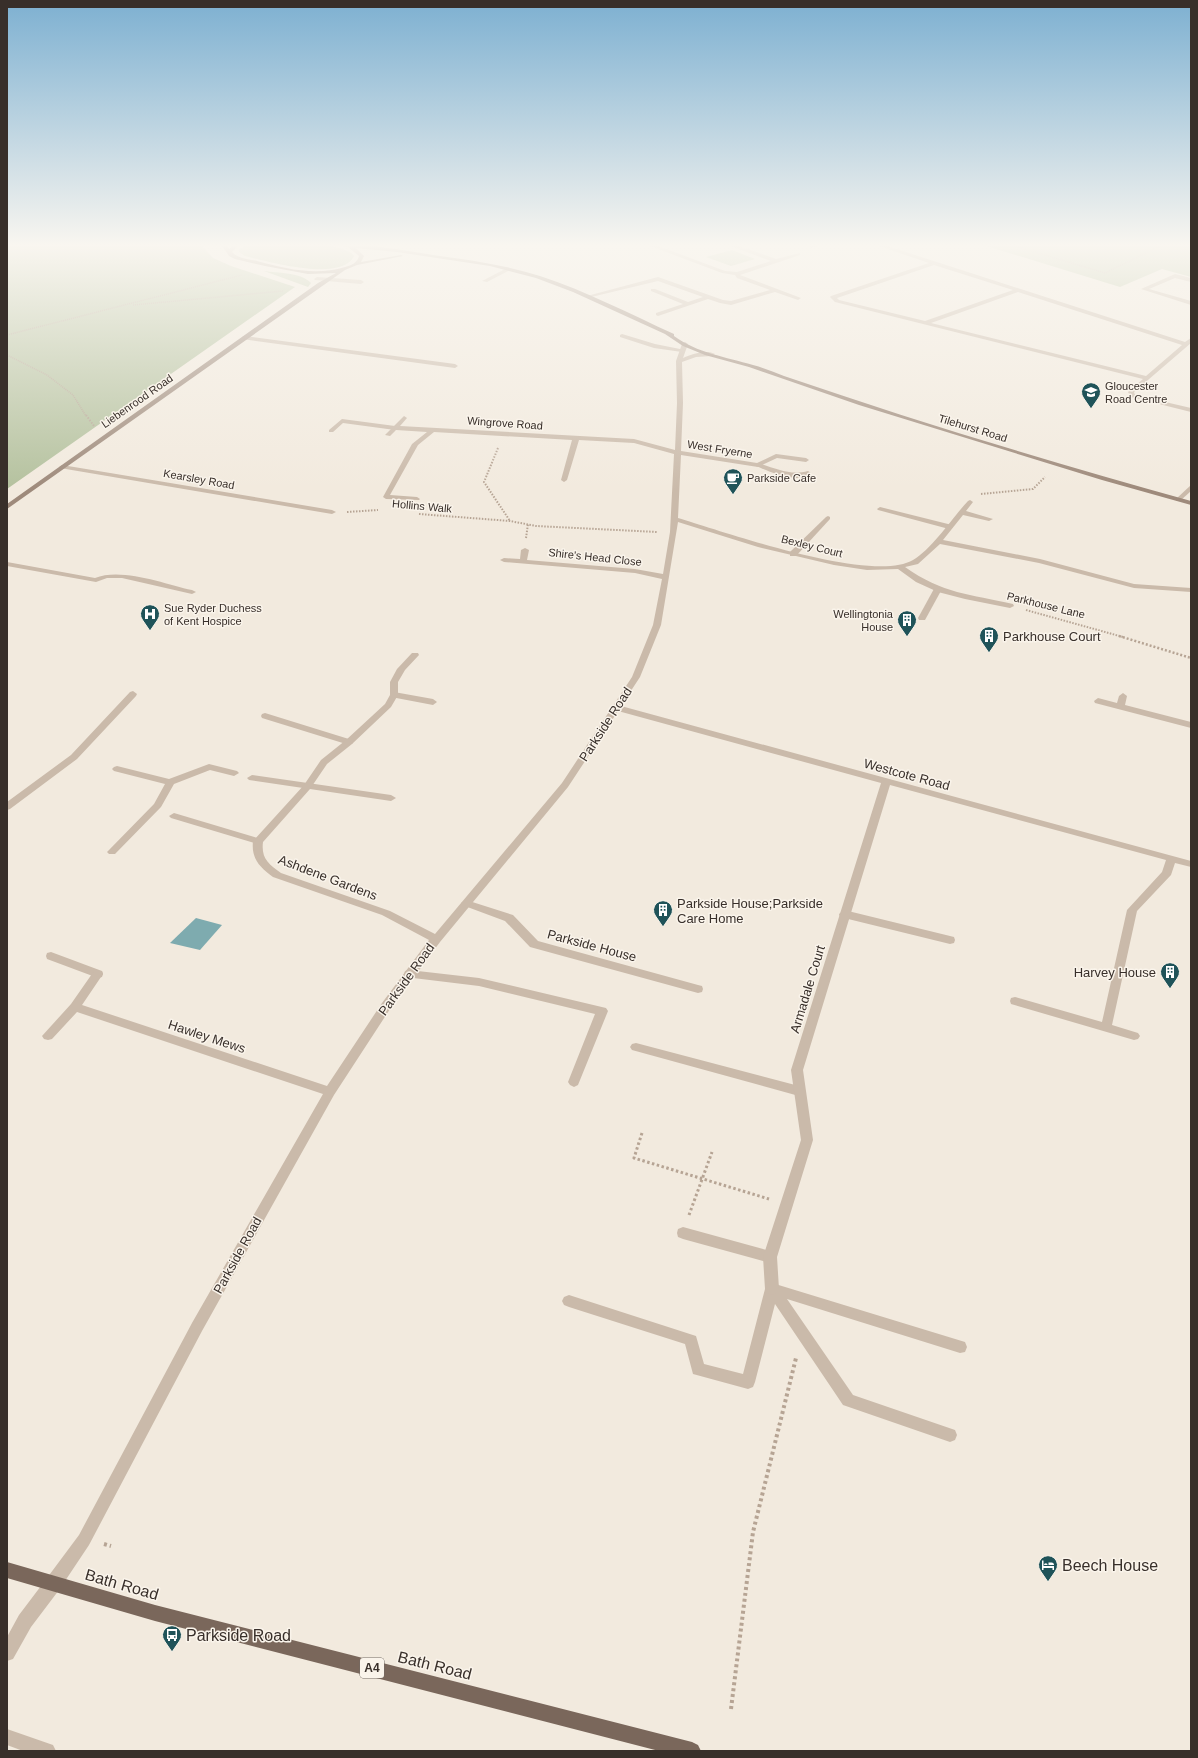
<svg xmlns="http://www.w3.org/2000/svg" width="1198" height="1758" font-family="Arial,sans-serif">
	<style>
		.green { fill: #b4c19e }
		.water { fill: #7eabaf }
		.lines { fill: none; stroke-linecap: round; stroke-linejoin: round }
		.path-far4 { stroke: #b6a494; stroke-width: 1.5; stroke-dasharray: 1 1; stroke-linecap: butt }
		.path-far3 { stroke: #b6a494; stroke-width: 2; stroke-dasharray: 1.5 1.5; stroke-linecap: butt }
		.path-far2 { stroke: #b6a494; stroke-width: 2.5; stroke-dasharray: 2 2; stroke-linecap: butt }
		.path-far1 { stroke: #b6a494; stroke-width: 3; stroke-dasharray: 2.5 2.5; stroke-linecap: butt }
		.path { stroke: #b6a494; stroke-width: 4; stroke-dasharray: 3 3; stroke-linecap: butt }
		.lane { fill: #cabaaa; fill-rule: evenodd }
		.street { fill: #cabaaa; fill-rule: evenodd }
		.secondary { fill: #9e8a7b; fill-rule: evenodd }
		.primary { fill: #7a675b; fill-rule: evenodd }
		.labels { text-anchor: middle; stroke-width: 3; stroke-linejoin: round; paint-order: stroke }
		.far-poi-label { font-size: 11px; fill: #382f2a; stroke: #faf4eb; text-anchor: start }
		.far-street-label { font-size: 11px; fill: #382f2a; stroke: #faf4eb }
		.shield { fill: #faf4eb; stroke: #726a64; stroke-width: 1 }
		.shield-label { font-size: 12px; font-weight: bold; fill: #382f2a }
		.poi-label { font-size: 13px; fill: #382f2a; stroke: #faf4eb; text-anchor: start }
		.street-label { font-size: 13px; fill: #382f2a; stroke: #faf4eb }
		.near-poi-label { font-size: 16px; fill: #382f2a; stroke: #faf4eb; text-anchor: start }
		.near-street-label { font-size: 16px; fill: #382f2a; stroke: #faf4eb }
	</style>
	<rect width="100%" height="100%" fill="#f2eade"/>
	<g class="green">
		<polygon points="7,244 200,244 213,258 231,266 295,287 7,489"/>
		<path d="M247 244C267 244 344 240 354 256 341 283 267 261 245 256L239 252V250Z"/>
		<polygon points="980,244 1191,244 1191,277 1162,269 1120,287"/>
		<polygon points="732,250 755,259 731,266 706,257"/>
		<path d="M264 271C277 273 301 272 311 283L308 287Z"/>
	</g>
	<polygon class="water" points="196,918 222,925 200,950 170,943"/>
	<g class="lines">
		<g class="path-far4">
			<polyline points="1008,244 1105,273 1164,244"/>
			<polyline points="133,305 283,291"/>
			<polyline points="7,335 242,275"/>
			<polyline points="7,355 47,375 73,395 86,416"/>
		</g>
		<g class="path-far3">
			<polyline points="86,415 94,426"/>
			<polyline points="498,448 484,482 510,521"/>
			<polyline points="981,494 1033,489 1045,477"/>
			<polyline points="347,512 378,510"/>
			<polyline points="419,514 510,521 536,526 657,532"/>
			<polyline points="526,538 528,524"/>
			<polyline points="1026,610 1123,637"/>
		</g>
		<polyline class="path-far2" points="1119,636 1191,658"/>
		<g class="path-far1">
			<polyline points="642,1133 634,1158 769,1199"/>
			<polyline points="689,1215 712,1152"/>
		</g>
		<g class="path">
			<polyline points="104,1544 111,1546"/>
			<polyline points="731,1709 753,1532 796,1358"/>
		</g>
		<g class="lane">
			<polygon points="507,268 512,269 487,282 482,281"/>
			<polygon points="1175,274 1191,278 1191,282 1175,278 1149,289 1191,301 1191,305 1141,289"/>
			<polygon points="317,277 361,280 364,282 361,284 315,280 314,279"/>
			<polygon points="622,334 655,344 685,350 682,352 654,348 620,337 620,335"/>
			<polygon points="342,419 395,426 398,428 395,430 343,423 333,432 329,432 329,430"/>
			<path d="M758 463C775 468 790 476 808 471L811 473C798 485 770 472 756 466L755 465Z"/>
			<polygon points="880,507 952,525 953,527 949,529 878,510 877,509"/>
			<polygon points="828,516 830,517 830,519 796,556 790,556 790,552 826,517"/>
			<path d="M7 562 95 578C121 567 165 584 192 590L196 592 192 594 122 578H107L96 582 7 566Z"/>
			<polygon points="935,587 938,587 942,589 925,620 919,620 918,618"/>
			<polygon points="394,692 433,699 437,702 433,705 391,697 390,695"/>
			<polygon points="265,713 352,740 353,742 352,744 346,744 262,718 261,716 262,714"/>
			<polygon points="209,764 237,771 239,773 234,776 210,770 174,784 161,807 115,854 109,854 107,852 109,850 154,804 165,784 114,771 112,769 114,767 117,766 169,779"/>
			<polygon points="252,775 391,795 396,798 391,801 249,780 247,778"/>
			<polygon points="174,813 261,839 263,841 258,844 171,818 169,816"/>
			<polygon points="466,900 513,915 538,941 698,985 702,986 703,989 702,992 698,993 530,947 505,921 462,905 461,903"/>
			<polygon points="844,910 950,936 954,937 955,940 954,943 950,944 840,917 839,914"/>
			<polygon points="51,952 102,971 103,974 102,977 98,978 47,959 46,956 47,953"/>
			<polygon points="409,970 479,978 606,1008 608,1011 578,1085 574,1087 570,1085 568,1082 595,1014 479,986 405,977 404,974 405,971"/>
			<polygon points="636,1043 799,1086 803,1088 805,1091 803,1094 799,1096 632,1050 630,1047 632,1044"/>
			<polygon points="683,1227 770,1251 775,1253 777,1257 775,1261 770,1263 683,1239 678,1237 677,1233 678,1229"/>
			<polygon points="772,1283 965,1342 967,1347 965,1352 960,1353 787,1299 853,1395 955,1430 957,1435 955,1440 950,1442 843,1405 775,1304 755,1382 753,1387 748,1389 693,1374 685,1344 569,1307 564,1305 562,1301 564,1297 569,1295 696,1336 704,1364 743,1374 765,1289 767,1285"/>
			<polygon points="53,1576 59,1578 61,1584 59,1590 31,1627 13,1659 7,1661 7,1637 19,1615 47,1578"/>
			<polygon points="7,1729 53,1745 56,1751 23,1751 7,1745"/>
		</g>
		<g class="street">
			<polygon points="645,244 653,244 725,271 737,272 771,261 725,244 733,244 776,259 800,253 800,255 740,275 801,298 798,300 775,292 731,305 720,303 708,299 658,316 656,315 656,313 683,304 651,291 651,289 655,289 688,302 703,297 658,281 587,298 587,296 658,277 723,300 731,301 770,290 737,278 735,275 722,273"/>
			<polygon points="815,244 823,244 811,248 809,247"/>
			<path d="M873 244H881L1185 342 1191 338V343L1134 392 1135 395 1191 408V412L1131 397 1128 392 1143 379 835 302 830 297 831 296 929 263ZM934 265 1013 290 925 321 839 300 837 298ZM1018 292 1182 345 1146 376 931 323Z"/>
			<polygon points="244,336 455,364 458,366 455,368 242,339 242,337"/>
			<path d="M685 342 688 344 683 358C691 354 707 349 715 354L712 356 696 357 682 362 683 403 681 451 757 463 776 454 806 458 809 460 806 462 777 458 758 467 681 455 678 518C725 532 872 584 913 560 933 548 952 518 968 501L970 500 973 502 966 511 993 519 989 521 963 515 943 540 1040 559 1134 584 1191 588V592L1134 588 1039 563 940 544 918 564 905 567C943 594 970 594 1013 604L1014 606 1010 608 965 599 938 592 916 582 898 569 867 570 834 565 758 547 678 522 661 625 640 677 621 706 1191 861V867L1175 863 1171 875 1137 911 1112 1025 1138 1033 1140 1036 1138 1039 1134 1040 1011 1004 1010 1001 1011 998 1015 997 1102 1022 1127 910 1162 872 1166 860 890 785 803 1070 813 1140 777 1257 779 1289 777 1293 772 1295 767 1293 765 1289 763 1257 801 1140 791 1070 881 783 618 711 568 787 440 942 390 1009 334 1095 202 1331 89 1545 59 1590 53 1592 47 1590 45 1584 47 1578 79 1535 192 1323 323 1094 77 1012 52 1039 48 1040 44 1039 42 1036 71 1004 94 971H102L103 974 82 1005 327 1086 382 1003 429 940 382 915 273 877C260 867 251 859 253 841L304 785 321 760 346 740 385 704 390 695V682L397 669 412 653H418L419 655 405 670 398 682V695L391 707 352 744 327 764 310 789 263 842C261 858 268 864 281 873L390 911 435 934 562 783 632 677 653 625 662 579 635 573 504 562 500 560 504 558 520 559 521 550 525 548 529 550 527 560 635 569 663 574 670 532 674 454 634 443 579 440 567 480 564 482 561 480 572 440 434 432 418 445 390 495 417 497 420 499 419 500 386 499 383 497 412 444 427 432 396 430 390 436 385 435 404 416 407 418 400 426 634 439 675 450 677 403 676 361 682 344Z"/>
			<polygon points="62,465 332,510 336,512 332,514 60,468 59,467"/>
			<polygon points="1191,485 1191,491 1180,501 1176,501 1176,499"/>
			<polygon points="133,691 137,694 136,696 77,759 10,809 7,810 7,802 71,755 130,692"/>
			<polygon points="1123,693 1127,696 1125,705 1191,722 1191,728 1095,703 1094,701 1098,698 1117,703 1119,696"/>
		</g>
		<path class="secondary" d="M221 244H226L229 249 235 244H240L232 252C238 259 249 259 257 261 286 269 316 276 345 267 352 265 357 263 359 256L348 247 337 244C369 244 402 250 433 255 469 260 506 265 540 276 586 291 630 314 674 334V336C697 353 726 357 753 365 764 368 774 372 784 376 918 422 1054 463 1191 501V505L1102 480 859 405 749 367 705 355 683 346 665 334 573 292 536 278 490 266 397 252 356 248 364 256 361 262 401 255 403 256 357 265 345 270 7 509V504L318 283 336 273 308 274 265 266 235 259 229 256Z"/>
		<polygon class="primary" points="7,1562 155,1605 692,1742 698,1745 701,1751 659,1751 155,1621 7,1578"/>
	</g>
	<linearGradient id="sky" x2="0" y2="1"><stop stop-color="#7db0d1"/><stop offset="0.5" stop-color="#f9f6f0"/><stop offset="1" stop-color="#f9f6f0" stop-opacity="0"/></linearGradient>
	<rect width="1198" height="490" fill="url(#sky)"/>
	<defs>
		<g id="school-pin" transform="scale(1)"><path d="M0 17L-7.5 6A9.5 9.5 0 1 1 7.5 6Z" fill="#1f5359" stroke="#faf4eb"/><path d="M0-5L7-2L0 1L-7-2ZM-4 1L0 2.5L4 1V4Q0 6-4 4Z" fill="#fff"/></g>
		<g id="cafe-pin" transform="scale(1)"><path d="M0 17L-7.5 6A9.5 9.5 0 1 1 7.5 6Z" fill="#1f5359" stroke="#faf4eb"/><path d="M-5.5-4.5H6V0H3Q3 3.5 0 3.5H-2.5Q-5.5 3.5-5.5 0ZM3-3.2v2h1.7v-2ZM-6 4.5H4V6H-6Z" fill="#fff"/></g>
		<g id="hospital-pin" transform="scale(1)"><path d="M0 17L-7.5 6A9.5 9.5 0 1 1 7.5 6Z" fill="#1f5359" stroke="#faf4eb"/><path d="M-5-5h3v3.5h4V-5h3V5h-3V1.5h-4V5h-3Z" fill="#fff"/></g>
		<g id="building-pin" transform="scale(1)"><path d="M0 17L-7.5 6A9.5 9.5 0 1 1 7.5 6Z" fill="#1f5359" stroke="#faf4eb"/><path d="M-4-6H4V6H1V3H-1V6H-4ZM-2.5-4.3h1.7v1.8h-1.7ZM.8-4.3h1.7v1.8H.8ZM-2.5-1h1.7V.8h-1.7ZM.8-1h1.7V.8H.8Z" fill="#fff"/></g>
		<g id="hotel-pin" transform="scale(1)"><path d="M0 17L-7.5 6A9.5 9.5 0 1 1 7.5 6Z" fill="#1f5359" stroke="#faf4eb"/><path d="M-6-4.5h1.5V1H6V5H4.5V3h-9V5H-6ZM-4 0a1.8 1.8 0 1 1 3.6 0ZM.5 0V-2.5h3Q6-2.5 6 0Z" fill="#fff"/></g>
		<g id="bus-pin" transform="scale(1)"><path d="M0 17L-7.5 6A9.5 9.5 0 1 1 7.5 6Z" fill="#1f5359" stroke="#faf4eb"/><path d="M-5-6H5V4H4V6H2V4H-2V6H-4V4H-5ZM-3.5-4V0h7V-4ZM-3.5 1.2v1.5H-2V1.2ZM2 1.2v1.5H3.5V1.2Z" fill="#fff"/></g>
	</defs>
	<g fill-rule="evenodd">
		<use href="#school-pin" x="1091" y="392"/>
		<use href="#cafe-pin" x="733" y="478"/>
		<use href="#hospital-pin" x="150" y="614"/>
		<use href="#building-pin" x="907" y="620"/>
		<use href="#building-pin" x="989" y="636"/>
		<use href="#building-pin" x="663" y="910"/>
		<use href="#building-pin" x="1170" y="972"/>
		<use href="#hotel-pin" x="1048" y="1565"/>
		<use href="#bus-pin" x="172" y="1635"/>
	</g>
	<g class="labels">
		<g class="far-poi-label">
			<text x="1105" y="390">Gloucester<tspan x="1105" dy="13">Road Centre</tspan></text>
			<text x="747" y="482">Parkside Cafe</text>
			<text x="164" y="612">Sue Ryder Duchess<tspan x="164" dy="13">of Kent Hospice</tspan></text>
			<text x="893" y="618" text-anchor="end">Wellingtonia<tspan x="893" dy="13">House</tspan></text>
		</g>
		<g class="far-street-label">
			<text transform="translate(137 401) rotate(-35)" y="4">Liebenrood Road</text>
			<text transform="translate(505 423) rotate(4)" y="4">Wingrove Road</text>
			<text transform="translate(973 428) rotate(17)" y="4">Tilehurst Road</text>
			<text transform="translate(720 449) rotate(9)" y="4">West Fryerne</text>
			<text transform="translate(199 479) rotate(10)" y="4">Kearsley Road</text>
			<text transform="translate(422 506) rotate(5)" y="4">Hollins Walk</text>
			<text transform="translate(812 546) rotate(14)" y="4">Bexley Court</text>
			<text transform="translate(595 557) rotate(6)" y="4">Shire's Head Close</text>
			<text transform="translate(1046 605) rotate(14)" y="4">Parkhouse Lane</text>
		</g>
		<rect class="shield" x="360" y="1658" width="24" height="20" rx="3"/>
		<g class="shield-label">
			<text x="372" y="1672">A4</text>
		</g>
		<g class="poi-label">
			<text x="1003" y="641">Parkhouse Court</text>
			<text x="677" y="908">Parkside House;Parkside<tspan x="677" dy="15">Care Home</tspan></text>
			<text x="1156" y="977" text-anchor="end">Harvey House</text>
		</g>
		<g class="street-label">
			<text transform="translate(605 724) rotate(-57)" y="5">Parkside Road</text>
			<text transform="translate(907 774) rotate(15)" y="5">Westcote Road</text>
			<text transform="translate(328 877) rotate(21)" y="5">Ashdene Gardens</text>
			<text transform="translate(592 945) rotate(15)" y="5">Parkside House</text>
			<text transform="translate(406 979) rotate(-54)" y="5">Parkside Road</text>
			<text transform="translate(807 989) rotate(-73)" y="5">Armadale Court</text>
			<text transform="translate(207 1036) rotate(18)" y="5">Hawley Mews</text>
			<text transform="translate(237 1255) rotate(-61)" y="5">Parkside Road</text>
		</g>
		<g class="near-poi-label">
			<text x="1062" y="1571">Beech House</text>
			<text x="186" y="1641">Parkside Road</text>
		</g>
		<g class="near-street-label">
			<text transform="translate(122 1584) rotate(16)" y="6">Bath Road</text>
			<text transform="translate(435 1665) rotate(14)" y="6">Bath Road</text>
		</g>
	</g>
	<rect width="1198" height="1758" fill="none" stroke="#382f2a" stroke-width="16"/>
</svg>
